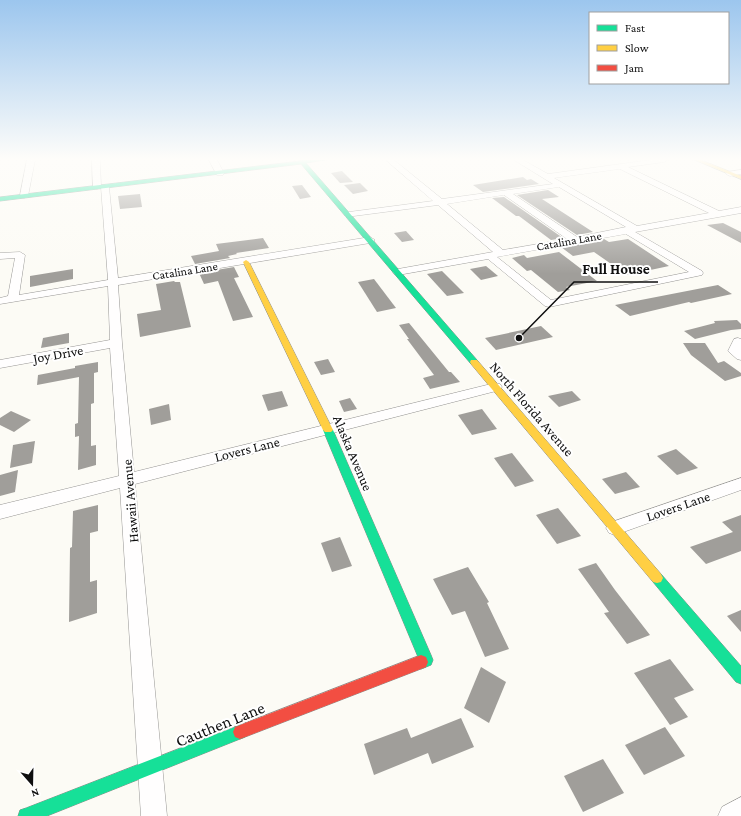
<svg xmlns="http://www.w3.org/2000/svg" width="741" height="816" font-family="'Crimson Pro',serif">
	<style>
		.building { fill: #a09e9a }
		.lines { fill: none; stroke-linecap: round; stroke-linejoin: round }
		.street-casing { stroke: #969593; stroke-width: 1 }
		.fast-casing { stroke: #8c8c89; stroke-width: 1 }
		.slow-casing { stroke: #8c8c89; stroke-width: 1 }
		.jam-casing { stroke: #8c8c89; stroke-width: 1 }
		.street { fill: #fffefe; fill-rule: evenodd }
		.fast { fill: #16e098; fill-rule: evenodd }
		.slow { fill: #ffcf43; fill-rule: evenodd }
		.jam { fill: #f24e42; fill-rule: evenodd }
		.labels { text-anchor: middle; stroke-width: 4; stroke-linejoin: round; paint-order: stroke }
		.far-street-label { font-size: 12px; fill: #0f0f0f; stroke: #fff }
		.street-label { font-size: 14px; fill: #0f0f0f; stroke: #fff }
		.near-street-label { font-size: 17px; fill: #0f0f0f; stroke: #fff }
		.leader { fill: none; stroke: #0f0f0f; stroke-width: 1.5 }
		.callout-dot { fill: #0f0f0f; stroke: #fff; stroke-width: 1.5 }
		.callout-label { font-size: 15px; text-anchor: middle; font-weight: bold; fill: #0f0f0f; stroke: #fff; stroke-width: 4; stroke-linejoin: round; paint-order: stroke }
	</style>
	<rect width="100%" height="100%" fill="#fcfbf5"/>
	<g class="building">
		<polygon points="342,171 353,182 340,183 331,173"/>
		<polygon points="523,177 527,180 531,179 539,184 483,192 473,185"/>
		<polygon points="360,183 368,191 353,194 344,185"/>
		<polygon points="302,185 311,197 300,199 292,186"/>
		<polygon points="548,190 559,197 542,199 593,232 577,235 517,195"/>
		<polygon points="140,194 142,207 120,209 118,196"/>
		<polygon points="504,197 563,238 551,240 519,216 516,216 492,198"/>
		<polygon points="723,223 741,232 741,243 707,225"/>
		<polygon points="406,231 414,240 402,242 394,233"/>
		<polygon points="263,238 269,248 236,253 237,254 228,256 230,258 195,264 191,256 219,251 216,244"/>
		<polygon points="604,239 609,242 628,239 669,266 627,275 594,252 573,256 561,247"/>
		<polygon points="559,252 597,281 566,287 570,290 558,292 531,270 527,271 512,258 524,255 527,258"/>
		<polygon points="486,266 498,276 481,280 470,269"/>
		<polygon points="234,267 239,277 234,278 253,317 233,321 218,281 204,284 199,273"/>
		<polygon points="73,269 73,279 30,287 30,276"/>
		<polygon points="442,271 464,293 447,296 427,274"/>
		<polygon points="374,279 396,308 377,312 358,282"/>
		<polygon points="174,281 175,282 180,282 191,327 140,337 137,314 161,310 156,284"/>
		<polygon points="718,285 732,294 691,303 689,302 630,316 615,305"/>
		<polygon points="737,320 741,324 741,329 731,330 695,339 684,331 715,323 714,321"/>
		<polygon points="409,323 449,372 451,372 460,382 430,389 423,378 434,375 407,339 409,339 399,325"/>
		<polygon points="541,326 553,337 496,350 485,338"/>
		<polygon points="69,333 69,343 41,348 43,338"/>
		<polygon points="683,343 705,343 718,363 724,361 741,373 741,376 725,381 691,355"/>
		<polygon points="328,359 335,372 321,375 314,362"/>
		<polygon points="98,362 98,372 94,373 94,403 91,404 91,446 96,445 96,465 78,470 79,436 75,437 75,424 78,423 79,377 37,385 38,375 75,368 75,366"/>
		<polygon points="282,391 288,406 268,411 262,395"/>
		<polygon points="572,391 581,400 559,407 548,396"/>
		<polygon points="350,398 357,409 344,412 339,401"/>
		<polygon points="169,404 171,420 151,425 149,409"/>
		<polygon points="482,409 497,429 472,435 458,415"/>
		<polygon points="11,411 31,420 14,432 0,425 0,418"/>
		<polygon points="35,441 32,463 10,468 13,445"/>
		<polygon points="676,449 698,468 677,475 657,456"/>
		<polygon points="512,453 534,481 515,487 494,458"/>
		<polygon points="18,470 15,492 0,496 0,475"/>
		<polygon points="626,472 640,487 615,494 602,479"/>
		<polygon points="98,505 98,531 90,533 90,582 97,580 97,613 69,622 70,548 72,547 73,511"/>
		<polygon points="558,508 581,536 557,544 536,515"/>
		<polygon points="741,515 741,551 706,564 690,547 733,532 722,522"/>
		<polygon points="340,537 352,566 332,572 321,543"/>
		<polygon points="596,563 615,590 650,635 627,644 604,613 609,612 578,569"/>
		<polygon points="468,567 489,602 487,603 509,649 485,657 465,611 452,615 433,579"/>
		<polygon points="741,610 741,632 727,616"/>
		<polygon points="670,659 694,690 674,698 688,717 670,725 634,673"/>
		<polygon points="481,667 506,682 489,723 464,708"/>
		<polygon points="461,718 474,747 432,764 428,753 374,775 364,744 407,728 411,738"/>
		<polygon points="665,727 685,756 644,775 625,745"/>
		<polygon points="603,759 624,793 583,812 564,776"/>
	</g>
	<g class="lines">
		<g class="street-casing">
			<g id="street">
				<polygon points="27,160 35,160 28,196 24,198 20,196"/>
				<polygon points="92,160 100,160 101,187 97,189 93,187"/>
				<polygon points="209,160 217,160 224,173 223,175 217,175"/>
				<path d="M386 160H394L442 199 553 184 514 160H523L548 174 650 160H668L664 162 628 167 719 211 741 207V213L635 232 702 271 703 273 702 275 549 307 545 306 488 259 398 275 394 274 393 272 398 269 493 252 438 205 346 217 345 215 349 212 433 201ZM620 169 709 213 637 226 554 178ZM559 187 626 227 577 237 513 194ZM504 195 567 239 503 250 447 204ZM626 234 689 272 551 300 497 257Z"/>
				<polygon points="741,170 741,174 730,176 726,174 727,172"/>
				<polygon points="102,185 105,185 109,187 118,278 370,237 375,240 370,243 118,285 122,343 134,472 495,383 500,384 502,387 500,390 135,484 167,816 141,816 120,488 0,519 0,505 119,476 110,348 0,368 0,360 110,340 108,286 0,304 0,298 8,296 15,258 0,259 0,253 20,252 25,255 19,295 108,280 101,187"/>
				<polygon points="738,338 741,339 741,360 737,359 728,351 734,339"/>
				<polygon points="741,478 741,490 615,535 609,533 606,528 609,523"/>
				<polygon points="741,797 741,816 718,816 722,807"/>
			</g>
		</g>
		<g class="fast-casing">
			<g id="fast">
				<polygon points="300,160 325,160 306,163 477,360 478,362 477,364 471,364 301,164 0,201 0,197 300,161"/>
				<polygon points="328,427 333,430 431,655 433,660 431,665 421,669 416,667 414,662 418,657 323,430"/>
				<polygon points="657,573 661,574 741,666 741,684 736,682 653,582 651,578 653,574"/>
				<polygon points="240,725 245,727 247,732 245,737 240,739 47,816 18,816 20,810 26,808"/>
			</g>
		</g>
		<g class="slow-casing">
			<g id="slow">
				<polygon points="695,160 701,160 741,176 741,179"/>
				<polygon points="246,260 249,262 333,430 331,432 325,432 323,430 243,262"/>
				<polygon points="471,360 477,360 661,574 663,578 661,582 657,583 653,582 471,364 470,362"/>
			</g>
		</g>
		<g class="jam-casing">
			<polygon id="jam" points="421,655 426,657 428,662 426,667 240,739 235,737 233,732 235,727"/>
		</g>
		<use href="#street" class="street"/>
		<use href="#fast" class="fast"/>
		<use href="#slow" class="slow"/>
		<use href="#jam" class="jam"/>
	</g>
	<linearGradient id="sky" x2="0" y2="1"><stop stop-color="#9cc6ee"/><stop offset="0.58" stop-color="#fefdfa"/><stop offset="1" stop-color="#fefdfa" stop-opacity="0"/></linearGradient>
	<rect width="741" height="274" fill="url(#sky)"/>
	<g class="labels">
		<g class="far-street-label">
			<text transform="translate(569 241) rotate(-10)" y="4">Catalina Lane</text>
			<text transform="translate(185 271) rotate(-9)" y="4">Catalina Lane</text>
		</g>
		<g class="street-label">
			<text transform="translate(58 354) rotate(-10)" y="5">Joy Drive</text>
			<text transform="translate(532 409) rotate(49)" y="5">North Florida Avenue</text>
			<text transform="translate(247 449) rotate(-14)" y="5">Lovers Lane</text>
			<text transform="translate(353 453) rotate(67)" y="5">Alaska Avenue</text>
			<text transform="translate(130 501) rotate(-95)" y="5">Hawaii Avenue</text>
			<text transform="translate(678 506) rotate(-19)" y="5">Lovers Lane</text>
		</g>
		<g class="near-street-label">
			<text transform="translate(220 724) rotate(-22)" y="6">Cauthen Lane</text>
		</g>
	</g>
	<path class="leader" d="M519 338L574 282H658"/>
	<circle class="callout-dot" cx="519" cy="338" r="4"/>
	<g class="callout-label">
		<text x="616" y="274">Full House</text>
	</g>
	<rect x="589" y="12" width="140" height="72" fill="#ffffff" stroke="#9f9f9f"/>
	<rect x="597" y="25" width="20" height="6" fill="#16e098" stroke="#9f9f9f"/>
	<text x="625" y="32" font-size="12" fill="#0f0f0f">Fast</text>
	<rect x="597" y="45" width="20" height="6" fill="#ffcf43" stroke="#9f9f9f"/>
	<text x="625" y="52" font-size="12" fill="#0f0f0f">Slow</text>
	<rect x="597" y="65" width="20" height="6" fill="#f24e42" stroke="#9f9f9f"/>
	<text x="625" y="72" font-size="12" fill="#0f0f0f">Jam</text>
	<g transform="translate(32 784) rotate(160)" stroke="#ffffff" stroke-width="3" paint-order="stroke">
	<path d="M0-3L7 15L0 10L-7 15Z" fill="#0f0f0f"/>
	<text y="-6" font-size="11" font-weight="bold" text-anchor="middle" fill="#0f0f0f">N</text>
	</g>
</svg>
